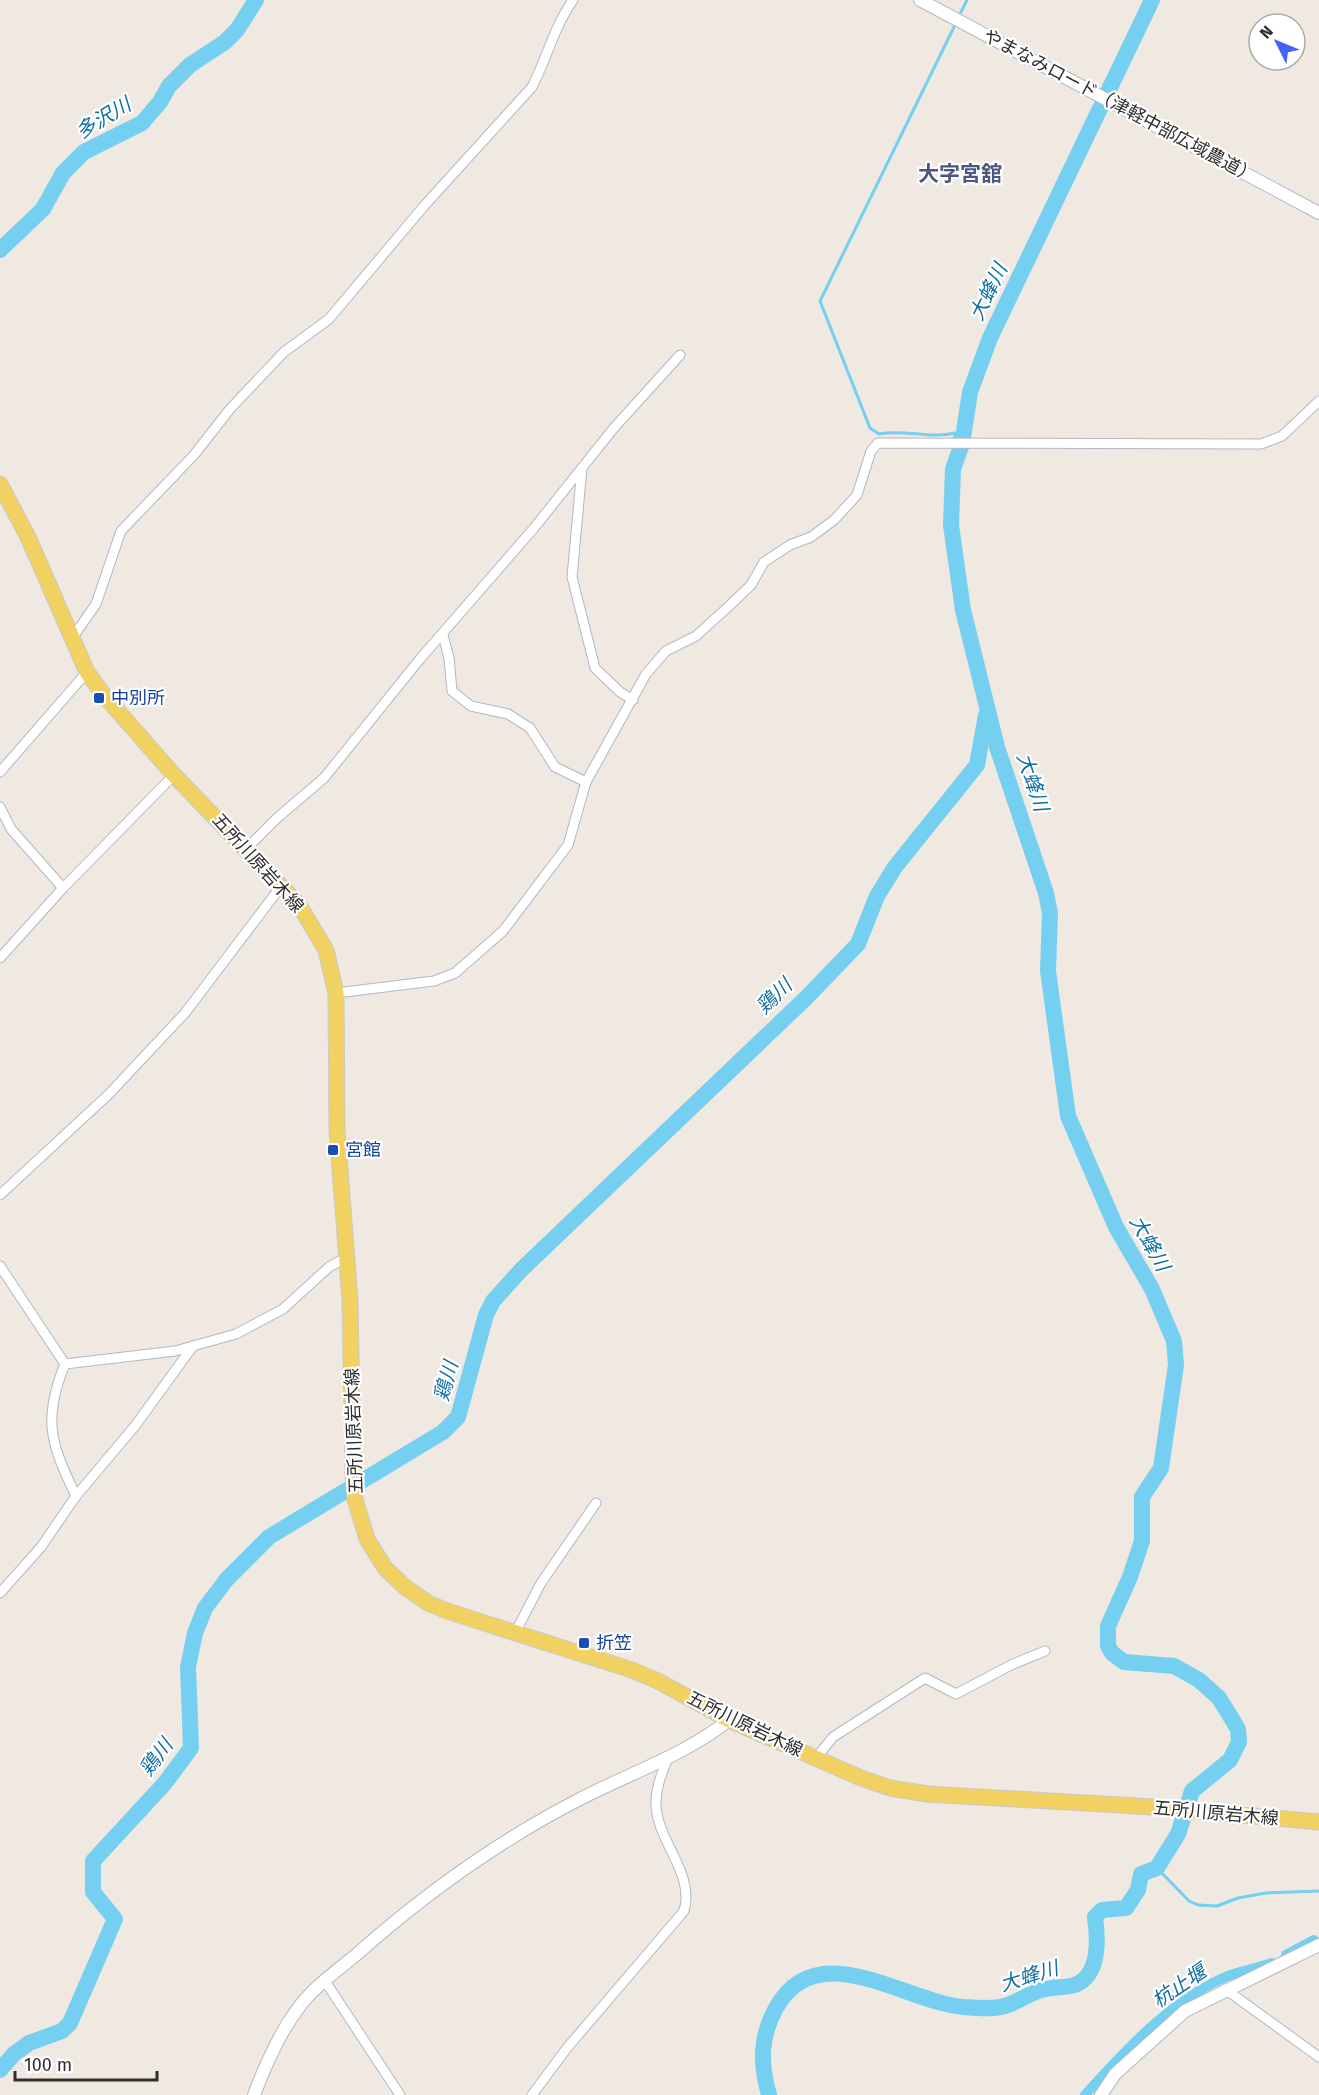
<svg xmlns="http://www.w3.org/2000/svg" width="1319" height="2095" font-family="'Fira Sans','Noto Sans JP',sans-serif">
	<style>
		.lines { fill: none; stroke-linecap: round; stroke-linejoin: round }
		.stream { stroke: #75cff0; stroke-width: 3 }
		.canal { stroke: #75cff0; stroke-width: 10 }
		.river { stroke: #75cff0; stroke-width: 16 }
		.minor-casing { stroke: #b4b7c1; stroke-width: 11 }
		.tertiary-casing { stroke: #b4b7c1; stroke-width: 14 }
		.primary-casing { stroke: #c9c9c9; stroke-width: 17 }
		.minor { stroke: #fff; stroke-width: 9 }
		.tertiary { stroke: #fff; stroke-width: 12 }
		.primary { stroke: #f2d163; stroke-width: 15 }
		.transit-dot { fill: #1a4fb4; stroke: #fff; stroke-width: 2 }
		.labels { text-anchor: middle; stroke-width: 4.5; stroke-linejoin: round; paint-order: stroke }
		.street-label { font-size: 18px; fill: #2e2e2e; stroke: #fff }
		.transit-label { font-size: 18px; fill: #164399; stroke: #fff; text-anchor: start }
		.water-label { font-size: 20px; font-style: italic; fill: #0d6fa3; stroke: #fff }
		.quarter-label { font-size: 21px; font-weight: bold; fill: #4d5680; stroke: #fff }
	</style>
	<rect width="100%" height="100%" fill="#efe9e1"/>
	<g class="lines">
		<g class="stream">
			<polyline points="961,12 967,0"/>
			<path d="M953 469 955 433C930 439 904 429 879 434L870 428 820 301 954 27"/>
			<polyline points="1157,1868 1189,1901 1198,1905 1217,1906 1238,1898 1266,1893 1319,1891"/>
		</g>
		<g class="canal">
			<polyline points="1286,1955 1314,1940"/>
			<path d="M1085 2095C1125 2051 1167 2004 1223 1978 1239 1971 1256 1969 1272 1963"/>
		</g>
		<g class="river">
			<polyline points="0,250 43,209 63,173 84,152 142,123 160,102 169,86 190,65 225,42 237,30 256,0"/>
			<polyline points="0,2070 14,2054 29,2043 62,2031 70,2023 115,1919 93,1892 93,1861 165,1783 191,1748 188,1667 195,1633 205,1608 227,1579 269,1537 443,1432 458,1417 486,1315 493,1301 522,1269 806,998 858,944 877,896 895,867 977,765 986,715"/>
			<path d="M769 2095C760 2063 760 2037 776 2008 817 1934 903 2001 963 2007 977 2008 995 2010 1008 2005 1022 2000 1032 1991 1046 1989 1056 1987 1068 1988 1077 1984 1100 1973 1098 1938 1095 1917L1102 1910 1126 1908 1138 1890 1141 1874 1157 1868 1178 1834 1192 1791 1230 1760 1239 1742 1238 1729 1219 1698 1199 1680 1174 1666 1124 1662 1112 1653 1108 1646V1626L1130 1577 1142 1541V1497L1161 1468 1176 1365 1174 1341 1152 1289 1116 1227 1068 1116 1048 971 1050 913 1046 893 997 747 963 610 951 525 953 469 962 444 970 392 990 338 1152 0"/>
		</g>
		<g class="minor-casing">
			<g id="minor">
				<polyline points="582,468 572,577 595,668 620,692 633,700"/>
				<polyline points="443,635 449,658 452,691 471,706 508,714 530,728 555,767 586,782"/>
				<path d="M73 637 96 604 121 531 194 455 230 409 284 352 329 319 424 206 532 87C547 58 554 27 573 0"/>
				<polyline points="0,772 87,672"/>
				<polyline points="0,807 11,829 63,888"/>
				<polyline points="247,848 276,819 324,778 420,659 534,528 613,429 680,355"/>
				<polyline points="0,958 63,888 174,775"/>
				<polyline points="336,993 434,981 455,973 503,931 568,845 586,782 646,674 666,651 696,636 729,606 751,585 764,562 790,545 811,537 834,520 857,495 871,451 878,443 1261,444 1282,436 1319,401"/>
				<polyline points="0,1195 109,1094 185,1013 282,885"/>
				<polyline points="0,1266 65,1364"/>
				<polyline points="65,1364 175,1351 236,1334 283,1309 329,1267 347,1257"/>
				<path d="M65 1364C42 1420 51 1444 76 1496"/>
				<polyline points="0,1593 41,1547 76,1496 135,1426 193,1346"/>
				<polyline points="516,1631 541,1583 596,1503"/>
				<polyline points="816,1758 833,1737 925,1678 956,1694 1011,1665 1045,1651"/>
				<polyline points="325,1981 400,2095"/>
				<polyline points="1225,1989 1319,2057"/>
				<path d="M532 2095 567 2048 684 1911C695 1874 658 1842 656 1806 655 1789 662 1773 668 1757"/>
			</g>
		</g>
		<g class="tertiary-casing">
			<g id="tertiary">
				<polyline points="920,0 1319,213"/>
				<path d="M254 2095C265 2066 278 2035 297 2010 312 1988 337 1971 357 1954 426 1893 498 1841 580 1799 630 1773 685 1755 729 1720"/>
				<polyline points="1101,2095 1115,2074 1185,2011 1319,1945"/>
			</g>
		</g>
		<g class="primary-casing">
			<polyline id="primary" points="0,484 28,537 87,672 103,694 174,775 299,905 326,950 336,993 337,1130 350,1300 353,1472 355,1499 367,1539 385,1568 405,1587 428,1603 447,1611 632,1670 658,1681 729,1720 861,1778 890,1788 928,1794 1153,1807 1319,1822"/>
		</g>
		<use href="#minor" class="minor"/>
		<use href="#tertiary" class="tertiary"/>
		<use href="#primary" class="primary"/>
	</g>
	<g class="transit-dot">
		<rect x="93" y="692" width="12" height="12" rx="3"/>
		<rect x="327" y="1144" width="12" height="12" rx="3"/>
		<rect x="578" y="1637" width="12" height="12" rx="3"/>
	</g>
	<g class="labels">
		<g class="street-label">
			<text transform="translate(1120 106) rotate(28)" y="6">やまなみロード（津軽中部広域農道）</text>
			<text transform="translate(258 863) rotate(48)" y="6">五所川原岩木線</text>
			<text transform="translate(354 1431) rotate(-92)" y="6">五所川原岩木線</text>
			<text transform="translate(745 1724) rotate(26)" y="6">五所川原岩木線</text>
			<text transform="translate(1216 1813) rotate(5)" y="6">五所川原岩木線</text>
		</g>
		<g class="transit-label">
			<text x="111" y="704">中別所</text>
			<text x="345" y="1156">宮館</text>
			<text x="596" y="1649">折笠</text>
		</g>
		<g class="water-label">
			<text transform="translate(103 118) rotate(-31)" y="7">多沢川</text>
			<text transform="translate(988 292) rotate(-64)" y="7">大蜂川</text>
			<text transform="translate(1033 782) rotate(72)" y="7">大蜂川</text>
			<text transform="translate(774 996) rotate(-44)" y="7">鶏川</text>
			<text transform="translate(1150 1243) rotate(61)" y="7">大蜂川</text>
			<text transform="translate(446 1381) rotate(-75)" y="7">鶏川</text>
			<text transform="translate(156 1757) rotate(-53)" y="7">鶏川</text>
			<text transform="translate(1029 1976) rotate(-17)" y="7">大蜂川</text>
			<text transform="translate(1179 1986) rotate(-34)" y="7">杭止堰</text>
		</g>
		<g class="quarter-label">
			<text x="960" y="181">大字宮舘</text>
		</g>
	</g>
	<g transform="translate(1277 42) rotate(313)"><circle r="28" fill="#ffffff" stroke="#ababab" stroke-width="1.5"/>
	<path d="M0-4.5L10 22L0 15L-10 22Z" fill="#4264fb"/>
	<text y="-9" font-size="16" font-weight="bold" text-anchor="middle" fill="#2e2e2e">N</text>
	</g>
	<path d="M15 2071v9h142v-9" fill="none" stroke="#2e2e2e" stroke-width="3"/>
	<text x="24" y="2071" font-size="18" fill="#2e2e2e" stroke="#ffffff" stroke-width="4.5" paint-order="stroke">100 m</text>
</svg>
